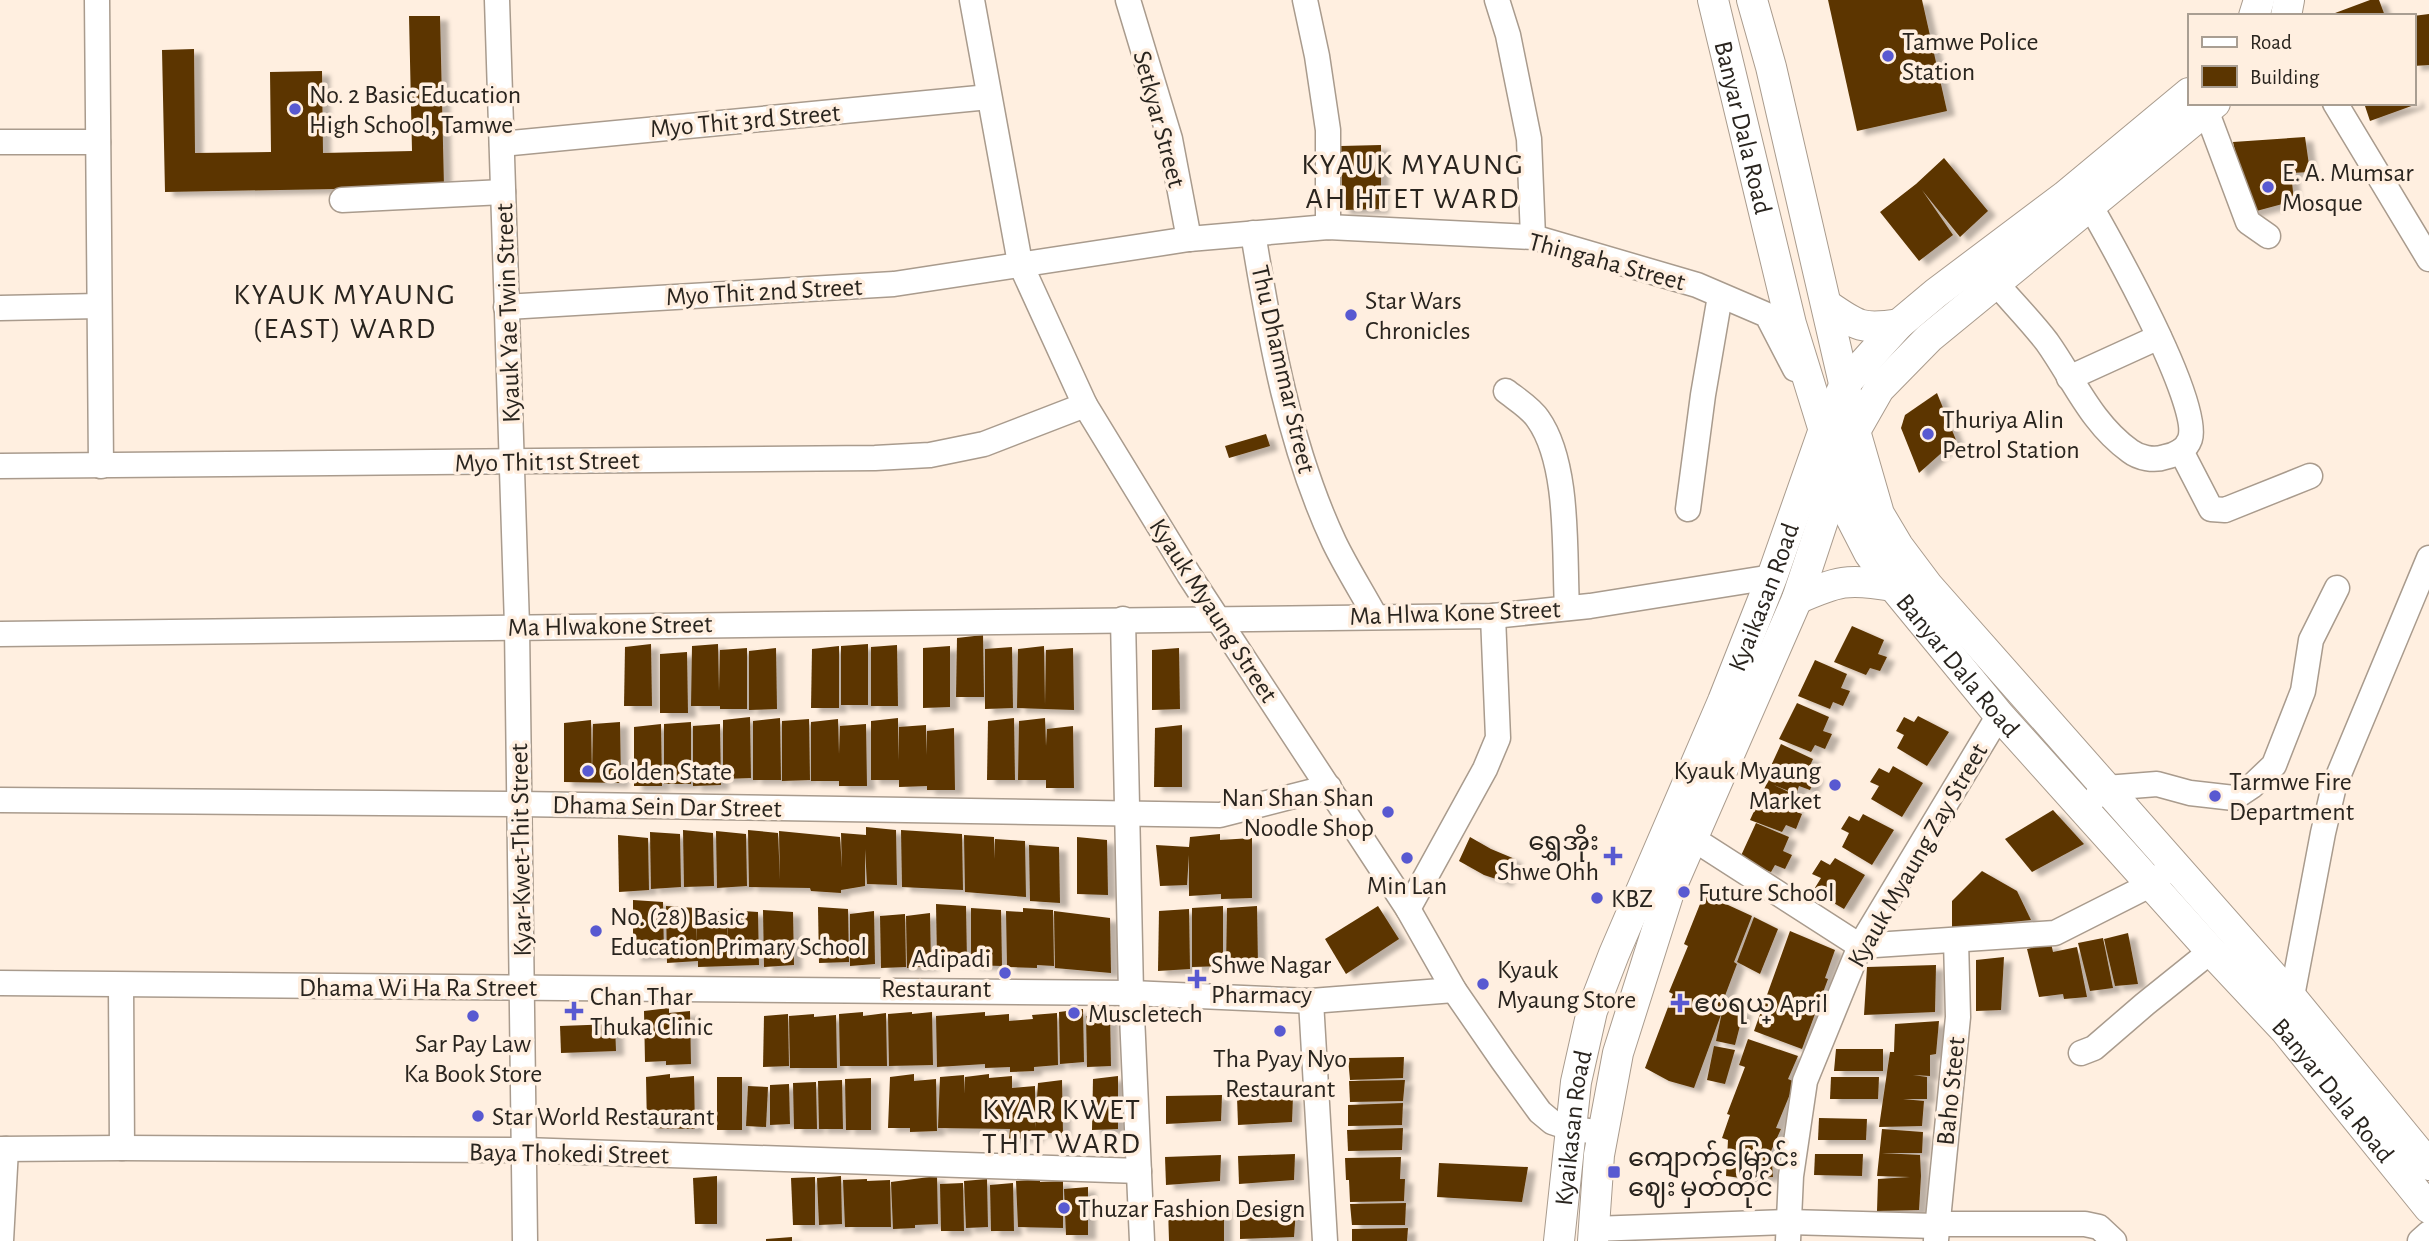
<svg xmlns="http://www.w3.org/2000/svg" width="2429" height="1241" font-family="'Alegreya Sans','Noto Sans Myanmar',sans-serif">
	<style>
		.building { fill: #5b3500; filter: url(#shadow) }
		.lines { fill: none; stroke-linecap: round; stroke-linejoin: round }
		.minor-casing { stroke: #a99b8d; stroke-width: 27 }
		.major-casing { stroke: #a99b8d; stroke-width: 32 }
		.minor { stroke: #fff; stroke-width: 24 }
		.major { stroke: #fff; stroke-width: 30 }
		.poi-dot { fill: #5859d1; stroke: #ffefe0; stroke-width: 2.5 }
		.labels { text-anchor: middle; stroke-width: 7; stroke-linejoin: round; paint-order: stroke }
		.poi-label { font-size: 26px; fill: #29241e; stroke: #ffefe0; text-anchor: start }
		.street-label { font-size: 26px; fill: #29241e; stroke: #ffefe0 }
		.quarter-label { font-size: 30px; letter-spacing: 2px; fill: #29241e; stroke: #ffefe0 }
	</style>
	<defs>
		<filter id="shadow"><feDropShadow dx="8" dy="4.5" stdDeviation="2" flood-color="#0004"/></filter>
	</defs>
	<rect width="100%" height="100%" fill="#ffefe0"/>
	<g class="building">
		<polygon points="1828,0 1922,0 1947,111 1857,131"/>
		<polygon points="2370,0 2379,0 2385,16 2327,16"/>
		<polygon points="2429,14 2429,65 2413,66 2413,16"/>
		<polygon points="409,16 440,16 444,187 165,192 162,50 194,49 195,153 271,152 270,72 322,71 323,153 412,151"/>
		<polygon points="2414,95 2417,104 2370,121 2364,103 2413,103"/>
		<polygon points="2305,137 2310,172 2291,173 2294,201 2249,213 2233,142"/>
		<polygon points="1381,145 1381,209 1342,210 1341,146"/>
		<polygon points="1944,158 1988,211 1960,237 1922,190 1953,235 1919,261 1880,212 1916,184"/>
		<polygon points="1937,393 1956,440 1919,473 1901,428 1905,415"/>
		<polygon points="1266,434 1270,446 1229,458 1225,446"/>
		<polygon points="1852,626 1884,640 1878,654 1887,657 1880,671 1870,668 1866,675 1834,662"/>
		<polygon points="983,635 984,697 956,697 957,638"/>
		<polygon points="651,644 652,706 624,706 625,647"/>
		<polygon points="718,644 719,691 720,650 747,648 747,709 720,709 720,706 691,706 692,646"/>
		<polygon points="868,644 868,705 841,705 841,646"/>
		<polygon points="897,645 898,706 871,706 871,647"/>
		<polygon points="839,646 839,708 811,708 812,649"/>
		<polygon points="950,646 950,707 923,708 923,648"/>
		<polygon points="1044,646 1045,705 1046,650 1073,648 1074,710 1017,708 1018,649"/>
		<polygon points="1012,647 1013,708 985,709 985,649"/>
		<polygon points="776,648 777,709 749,710 749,651"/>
		<polygon points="1179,648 1180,709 1152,710 1152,650"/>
		<polygon points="687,652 688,713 660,713 660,654"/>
		<polygon points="1815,660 1847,674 1841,688 1850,691 1843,706 1833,702 1830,709 1798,696"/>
		<polygon points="1797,703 1829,717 1823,731 1832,734 1825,749 1815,745 1811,752 1779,739"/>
		<polygon points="1918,716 1949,732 1927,766 1897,748 1904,735 1896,731 1904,717 1914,722"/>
		<polygon points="750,717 751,778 723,779 723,720"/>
		<polygon points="780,718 781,780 753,780 753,721"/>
		<polygon points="898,718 898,761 899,727 926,725 926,755 927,731 954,728 955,790 927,790 927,786 899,787 899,780 871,780 871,721"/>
		<polygon points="1014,718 1015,780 987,780 988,721"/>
		<polygon points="1045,718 1046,746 1047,729 1073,726 1074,788 1046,788 1046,780 1018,780 1019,721"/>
		<polygon points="809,719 810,780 782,781 782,721"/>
		<polygon points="838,719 839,754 840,726 866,724 867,786 839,786 839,781 811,781 811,722"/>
		<polygon points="591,720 592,777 593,724 620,722 621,783 564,782 564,723"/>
		<polygon points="691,722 691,784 664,784 664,724"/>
		<polygon points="661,724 662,786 634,786 634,727"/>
		<polygon points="720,724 721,785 693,786 693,726"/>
		<polygon points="1182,725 1182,787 1154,787 1155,728"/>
		<polygon points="1781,744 1813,759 1807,772 1816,776 1810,790 1799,786 1796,794 1774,785 1799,797 1794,811 1802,814 1796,829 1786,825 1782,832 1750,820 1767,783 1764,781"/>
		<polygon points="1893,766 1923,783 1902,817 1871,799 1879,786 1870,782 1879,768 1889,773"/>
		<polygon points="2053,810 2084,844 2032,872 2005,839"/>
		<polygon points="1863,814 1894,830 1872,865 1842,847 1849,833 1841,829 1849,816 1859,821"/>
		<polygon points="1756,823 1789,837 1783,851 1792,855 1785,869 1775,865 1771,872 1739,860"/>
		<polygon points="866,827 896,830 897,885 867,884 865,849 865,886 841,890 841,893 811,891 810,888 749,887 748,830 778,833 780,880 779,831 840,837 842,868 841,833 866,835"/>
		<polygon points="683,830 713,833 714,886 684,887"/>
		<polygon points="901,830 962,834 963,890 902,887"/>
		<polygon points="716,831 746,834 747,886 717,888"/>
		<polygon points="650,832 680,834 681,887 651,889"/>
		<polygon points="1220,834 1220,840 1252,838 1252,898 1221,899 1221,894 1189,896 1189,855 1187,885 1160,886 1156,845 1189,847 1190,837"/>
		<polygon points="618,835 648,838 649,890 619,892"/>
		<polygon points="964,835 994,837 994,859 995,839 1025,841 1026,897 965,892"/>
		<polygon points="1077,837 1107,840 1108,895 1077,894"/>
		<polygon points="1470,837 1491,849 1515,859 1505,882 1484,875 1459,861"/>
		<polygon points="1029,845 1059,847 1060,903 1030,901"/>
		<polygon points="1835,858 1865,875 1844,909 1813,891 1821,878 1812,874 1821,860 1830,865"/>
		<polygon points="1982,871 2017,891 2031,920 1952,928 1952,901"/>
		<polygon points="1704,894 1752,916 1734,962 1737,964 1723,1001 1726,1002 1724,1007 1744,1010 1735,1045 1716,1041 1722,1012 1694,1088 1669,1081 1645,1068 1673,994 1669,992 1688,946 1684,944"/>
		<polygon points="633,900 663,902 664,955 633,957"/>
		<polygon points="936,904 966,906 967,962 937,961"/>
		<polygon points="666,906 696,908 696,944 697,910 727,912 727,944 728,910 758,912 759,965 698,967 698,961 667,963"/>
		<polygon points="1223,906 1223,966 1192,967 1192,908"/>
		<polygon points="1257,906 1258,966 1226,968 1227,908"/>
		<polygon points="1378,906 1399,939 1346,974 1325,939"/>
		<polygon points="818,907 848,909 849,962 819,963"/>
		<polygon points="971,908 1001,910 1002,966 971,965"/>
		<polygon points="1023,908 1053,910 1054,966 1037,965 1037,968 1007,967 1006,911 1023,912"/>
		<polygon points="1189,909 1190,969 1158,971 1159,911"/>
		<polygon points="763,910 793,912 794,965 764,967"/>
		<polygon points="874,911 875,964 850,966 850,914"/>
		<polygon points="1054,911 1110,918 1111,973 1055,968"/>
		<polygon points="930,913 931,966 907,968 906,916"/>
		<polygon points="905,914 906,967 881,968 880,916"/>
		<polygon points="1754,917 1778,929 1760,974 1737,962"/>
		<polygon points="1790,931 1835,950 1825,978 1828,979 1802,1049 1754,1031"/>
		<polygon points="2128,933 2138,984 2115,986 2104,939"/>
		<polygon points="2103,938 2113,988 2090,991 2078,943"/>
		<polygon points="2051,943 2053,952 2077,947 2087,997 2064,999 2063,994 2039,997 2027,949"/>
		<polygon points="2004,957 2001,1010 1976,1011 1976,960"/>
		<polygon points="1936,965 1935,1012 1864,1015 1867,967"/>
		<polygon points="669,1008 669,1013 690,1011 691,1064 666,1065 666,1061 645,1062 644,1011"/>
		<polygon points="1083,1009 1084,1062 1060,1064 1059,1012"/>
		<polygon points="863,1012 863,1016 886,1013 887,1066 840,1066 839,1014"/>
		<polygon points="912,1012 912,1014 932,1012 933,1065 889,1066 888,1014"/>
		<polygon points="985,1012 985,1016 1009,1014 1009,1021 1033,1019 1032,1015 1057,1013 1058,1065 1034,1067 1034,1071 1010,1072 1010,1067 985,1068 985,1064 937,1067 936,1016"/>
		<polygon points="1110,1013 1111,1066 1087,1067 1086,1016"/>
		<polygon points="788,1014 789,1066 763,1067 764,1016"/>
		<polygon points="814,1014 814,1017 836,1015 837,1068 790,1068 789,1016"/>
		<polygon points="1939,1021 1936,1054 1930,1055 1930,1076 1913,1075 1927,1077 1927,1099 1903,1099 1924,1101 1922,1126 1879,1127 1890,1052 1894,1052 1895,1024"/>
		<polygon points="615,1024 616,1051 561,1053 560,1026"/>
		<polygon points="1748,1039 1798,1056 1788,1079 1795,1082 1776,1128 1781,1129 1771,1151 1773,1177 1741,1178 1726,1176 1728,1140 1722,1138 1730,1115 1727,1114 1745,1067 1739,1065"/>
		<polygon points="1714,1046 1735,1050 1725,1084 1707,1080"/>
		<polygon points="1836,1049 1883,1049 1883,1071 1834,1071"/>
		<polygon points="1404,1057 1403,1078 1350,1080 1348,1058"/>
		<polygon points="670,1074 670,1078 694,1076 695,1129 647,1128 646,1077"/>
		<polygon points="914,1074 914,1081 936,1079 937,1131 910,1132 910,1128 888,1128 890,1077"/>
		<polygon points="989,1074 989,1078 1012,1076 1012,1088 1035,1086 1035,1128 1038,1083 1062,1080 1063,1133 1036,1133 1036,1138 1009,1139 1010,1129 938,1128 940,1077 964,1075 965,1094 965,1077"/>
		<polygon points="1118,1076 1118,1129 1092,1130 1093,1079"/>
		<rect x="717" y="1077" width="25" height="53"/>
		<polygon points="1831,1077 1879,1077 1878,1099 1830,1099"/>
		<polygon points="871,1078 871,1130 846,1130 845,1079"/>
		<polygon points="842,1080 843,1129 819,1129 818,1081"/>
		<polygon points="1405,1080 1403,1101 1350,1102 1349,1081"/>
		<polygon points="816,1082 817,1129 794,1129 793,1083"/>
		<polygon points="789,1084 790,1124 770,1125 770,1085"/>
		<polygon points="748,1086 768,1087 766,1127 746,1126"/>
		<polygon points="1222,1095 1221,1121 1166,1124 1166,1096"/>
		<polygon points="1293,1096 1292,1122 1238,1125 1237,1097"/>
		<polygon points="1403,1103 1402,1125 1348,1126 1348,1105"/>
		<polygon points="1819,1118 1867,1119 1866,1140 1818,1140"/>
		<polygon points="1403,1128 1402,1150 1348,1151 1347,1130"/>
		<polygon points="1882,1129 1923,1132 1922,1153 1882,1153 1920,1155 1921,1176 1919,1210 1877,1211 1878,1179 1910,1177 1877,1176"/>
		<polygon points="1295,1154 1294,1180 1239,1184 1238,1156"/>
		<polygon points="1815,1154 1863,1154 1862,1176 1814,1175"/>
		<polygon points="1221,1155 1220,1181 1166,1185 1165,1157"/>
		<polygon points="1401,1157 1400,1179 1405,1179 1404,1201 1350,1202 1349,1180 1346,1180 1345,1158"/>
		<polygon points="1439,1163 1528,1167 1522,1202 1437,1197"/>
		<polygon points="717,1176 717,1224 695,1224 693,1178"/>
		<polygon points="841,1176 842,1224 819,1225 817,1178"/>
		<polygon points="937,1176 938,1224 915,1225 915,1228 893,1229 891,1182"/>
		<polygon points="815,1177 815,1225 793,1225 791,1178"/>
		<polygon points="867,1179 867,1181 890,1180 891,1227 845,1227 843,1180"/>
		<polygon points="987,1179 988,1227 966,1228 964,1181"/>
		<polygon points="1040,1179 1040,1182 1063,1181 1063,1228 1018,1227 1016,1181"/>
		<polygon points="963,1183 964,1231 941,1231 940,1184"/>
		<polygon points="1013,1183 1014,1231 991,1231 990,1185"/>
		<polygon points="1088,1187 1088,1235 1066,1235 1064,1189"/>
		<polygon points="1406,1203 1405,1225 1352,1225 1350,1204"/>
		<polygon points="1224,1205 1224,1241 1169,1241 1168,1207"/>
		<polygon points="1296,1209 1294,1237 1240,1239 1240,1211"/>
		<polygon points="1408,1228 1407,1241 1352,1241 1352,1229"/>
		<polygon points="792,1237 792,1241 766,1241 766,1239"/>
	</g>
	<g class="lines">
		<g class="minor-casing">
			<g id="minor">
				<polyline points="97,0 101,466"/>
				<polyline points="497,0 517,626 525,1241"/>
				<polyline points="972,0 1020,263 1085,405 1189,575 1408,909 1454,990 1503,1061 1540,1112 1552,1122 1570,1128 1602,1133"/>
				<polyline points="1128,0 1170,139 1189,239"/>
				<polyline points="1305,0 1317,56 1328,130 1328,227"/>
				<polyline points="1497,0 1508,35 1529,139 1533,237"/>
				<polyline points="2335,103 2429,259"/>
				<polyline points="2206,110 2248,222 2268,236"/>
				<polyline points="0,142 98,142"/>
				<polyline points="502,144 989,97"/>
				<polyline points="342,200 503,192"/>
				<path d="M1253 233C1270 337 1289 446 1334 542 1346 567 1362 592 1375 616"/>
				<path d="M1995 282C2012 302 2031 321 2047 342 2074 380 2091 423 2130 451 2139 458 2154 461 2165 457 2175 455 2186 450 2190 439 2202 404 2112 244 2091 207"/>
				<polyline points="506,307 894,284 1189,239 1328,227 1533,237 1697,285 1767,315 1795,369"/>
				<polyline points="0,308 99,306"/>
				<polyline points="2069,378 2159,337"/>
				<path d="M1506 391C1516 399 1531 408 1538 419 1570 464 1564 553 1567 608"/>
				<polyline points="2181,451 2211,509 2225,510 2310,476"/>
				<polyline points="0,466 875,458 930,455 984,444 1085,405"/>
				<polyline points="1688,509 1703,395 1720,296"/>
				<polyline points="1123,619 1131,993 1142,1241"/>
				<polyline points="0,634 1493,616 1590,606 1772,577"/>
				<polyline points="2097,796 2106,788 2157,784 2190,793 2234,798 2252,786 2274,765 2303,691 2311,640 2337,588"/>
				<polyline points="0,800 519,804 1220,815 1329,787"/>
				<polyline points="1692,838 1860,946 2055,933 2152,884 2165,872"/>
				<polyline points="1408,909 1485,769 1498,738 1493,616"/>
				<polyline points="0,983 1131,993 1311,1001 1454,990"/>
				<polyline points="121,985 122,1148"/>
				<polyline points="1311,1001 1325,1241"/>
				<polyline points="2289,1012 2323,833 2334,786 2429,558"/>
				<polyline points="2081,1053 2094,1048 2145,1004 2211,951"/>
				<polyline points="0,1149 122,1148 524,1150 1139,1171"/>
				<polyline points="1593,1229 1788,1222 1936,1226 1945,1224 2085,1224 2099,1227 2114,1241"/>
				<polyline points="1936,1240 1958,1017 1956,940"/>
				<polyline points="1,1241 6,1149"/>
				<polyline points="1788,1241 1791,1176 1805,1081 1860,946 1999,715"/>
				<polyline points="2420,1241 2429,1233"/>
			</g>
		</g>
		<g class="major-casing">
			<g id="major">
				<path id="s1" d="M1713 0 1791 324 1851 518 1869 553 1893 586 1999 715 2211 951 2285 1030 2429 1208"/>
				<polyline points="1752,0 1771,67 1855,431 1879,514 1898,546 1928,586 2292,998 2429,1165"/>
				<polyline points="2254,16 2259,0"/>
				<polyline points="2286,16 2289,0"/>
				<path d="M1827 305C1857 326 1862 330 1899 324"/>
				<path d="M1797 599C1838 581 1847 578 1893 586"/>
				<path id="s2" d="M1559 1241 1576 1082 1592 1011 1614 954 1723 701 1772 577 1823 432 1845 384 1899 324 1936 293 2065 196 2189 93"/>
				<polyline points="1593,1241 1599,1155 1618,1053 1669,892 1797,599 1838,475 1855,431 1879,389 1929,338 2215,103"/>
			</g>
		</g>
		<use href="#minor" class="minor"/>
		<use href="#major" class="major"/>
	</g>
	<g class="poi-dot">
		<circle cx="1888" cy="56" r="7"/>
		<circle cx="295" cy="109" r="7"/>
		<circle cx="2268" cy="187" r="7"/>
		<circle cx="1351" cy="315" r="7"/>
		<circle cx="1928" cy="434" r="7"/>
		<circle cx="588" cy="771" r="7"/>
		<circle cx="1835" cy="785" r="7"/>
		<circle cx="2215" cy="796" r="7"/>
		<circle cx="1388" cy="812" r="7"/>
		<path d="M1609.5 845.5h7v7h7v7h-7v7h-7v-7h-7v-7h7z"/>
		<circle cx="1407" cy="858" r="7"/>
		<circle cx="1684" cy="892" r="7"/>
		<circle cx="1597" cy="898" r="7"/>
		<circle cx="596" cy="931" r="7"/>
		<circle cx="1005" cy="973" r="7"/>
		<path d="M1193.5 968.5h7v7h7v7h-7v7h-7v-7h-7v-7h7z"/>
		<circle cx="1483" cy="984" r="7"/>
		<path d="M1676.5 992.5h7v7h7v7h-7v7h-7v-7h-7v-7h7z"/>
		<path d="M570.5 1000.5h7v7h7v7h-7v7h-7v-7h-7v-7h7z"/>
		<circle cx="1074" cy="1013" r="7"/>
		<circle cx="473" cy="1016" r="7"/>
		<circle cx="1280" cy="1031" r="7"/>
		<circle cx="478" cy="1116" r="7"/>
		<rect x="1607" y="1165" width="14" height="14" rx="3.5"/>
		<circle cx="1064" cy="1208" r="7"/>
	</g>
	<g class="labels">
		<g class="poi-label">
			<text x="1902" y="50">Tamwe Police<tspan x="1902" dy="30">Station</tspan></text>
			<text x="309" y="103">No. 2 Basic Education<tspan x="309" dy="30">High School, Tamwe</tspan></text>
			<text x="2282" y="181">E. A. Mumsar<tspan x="2282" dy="30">Mosque</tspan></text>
			<text x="1365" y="309">Star Wars<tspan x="1365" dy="30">Chronicles</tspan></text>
			<text x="1942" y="428">Thuriya Alin<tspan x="1942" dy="30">Petrol Station</tspan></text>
			<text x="1821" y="779" text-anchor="end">Kyauk Myaung<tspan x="1821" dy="30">Market</tspan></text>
			<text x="602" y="780">Golden State</text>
			<text x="2229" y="790">Tarmwe Fire<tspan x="2229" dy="30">Department</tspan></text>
			<text x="1374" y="806" text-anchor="end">Nan Shan Shan<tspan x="1374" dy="30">Noodle Shop</tspan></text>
			<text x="1599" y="850" text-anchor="end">ရွှေအိုး<tspan x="1599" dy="30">Shwe Ohh</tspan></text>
			<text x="1407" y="894" text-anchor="middle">Min Lan</text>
			<text x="1698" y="901">Future School</text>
			<text x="1611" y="907">KBZ</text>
			<text x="610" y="925">No. (28) Basic<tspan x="610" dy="30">Education Primary School</tspan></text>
			<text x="991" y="967" text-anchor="end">Adipadi<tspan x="991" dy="30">Restaurant</tspan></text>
			<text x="1211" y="973">Shwe Nagar<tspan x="1211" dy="30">Pharmacy</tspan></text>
			<text x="1497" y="978">Kyauk<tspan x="1497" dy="30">Myaung Store</tspan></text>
			<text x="590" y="1005">Chan Thar<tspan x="590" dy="30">Thuka Clinic</tspan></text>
			<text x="1694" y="1012">ဧပရယ္ April</text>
			<text x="1088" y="1022">Muscletech</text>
			<text x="473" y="1052" text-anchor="middle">Sar Pay Law<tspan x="473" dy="30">Ka Book Store</tspan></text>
			<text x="1280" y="1067" text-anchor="middle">Tha Pyay Nyo<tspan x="1280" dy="30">Restaurant</tspan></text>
			<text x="492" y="1125">Star World Restaurant</text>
			<text x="1628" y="1166">ကျောက်မြောင်း<tspan x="1628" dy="30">ဈေး မှတ်တိုင်</tspan></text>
			<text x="1078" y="1217">Thuzar Fashion Design</text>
		</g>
		<g class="street-label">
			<text transform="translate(1160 119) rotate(75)" y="9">Setkyar Street</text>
			<text transform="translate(745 120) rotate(-5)" y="9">Myo Thit 3rd Street</text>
			<text dy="9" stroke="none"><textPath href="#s1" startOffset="131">Banyar Dala Road</textPath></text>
			<text transform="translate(1607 261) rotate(15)" y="9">Thingaha Street</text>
			<text transform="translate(764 291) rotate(-3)" y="9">Myo Thit 2nd Street</text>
			<text transform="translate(507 313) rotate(-92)" y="9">Kyauk Yae Twin Street</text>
			<text transform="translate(1284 369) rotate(77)" y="9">Thu Dhammar Street</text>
			<text transform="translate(547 461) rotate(-1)" y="9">Myo Thit 1st Street</text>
			<text dy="9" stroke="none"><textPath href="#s2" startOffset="681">Kyaikasan Road</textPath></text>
			<text transform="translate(1214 610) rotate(57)" y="9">Kyauk Myaung Street</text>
			<text transform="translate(1455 612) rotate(-2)" y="9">Ma Hlwa Kone Street</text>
			<text transform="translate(610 625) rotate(-1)" y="9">Ma Hlwakone Street</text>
			<text dy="9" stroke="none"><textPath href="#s1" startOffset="719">Banyar Dala Road</textPath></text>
			<text transform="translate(667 806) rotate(1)" y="9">Dhama Sein Dar Street</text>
			<text transform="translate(520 850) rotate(-91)" y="9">Kyar-Kwet-Thit Street</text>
			<text transform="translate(1917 855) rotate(-60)" y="9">Kyauk Myaung Zay Street</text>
			<text x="418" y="996">Dhama Wi Ha Ra Street</text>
			<text dy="9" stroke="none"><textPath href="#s1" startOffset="1286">Banyar Dala Road</textPath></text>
			<text transform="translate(1950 1091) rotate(-84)" y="9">Baho Steet</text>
			<text dy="9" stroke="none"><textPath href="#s2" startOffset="114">Kyaikasan Road</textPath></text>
			<text transform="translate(569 1153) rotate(1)" y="9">Baya Thokedi Street</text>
		</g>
		<g class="quarter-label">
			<text x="1413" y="174">KYAUK MYAUNG<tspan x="1413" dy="34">AH HTET WARD</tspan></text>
			<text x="345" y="304">KYAUK MYAUNG<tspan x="345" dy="34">(EAST) WARD</tspan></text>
			<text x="1062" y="1119">KYAR KWET<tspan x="1062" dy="34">THIT WARD</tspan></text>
		</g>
	</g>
	<rect x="2188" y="14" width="228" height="91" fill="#ffefe0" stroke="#a99e92" stroke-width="2"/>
	<rect x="2202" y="37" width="35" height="10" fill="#ffffff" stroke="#a99e92" stroke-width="2"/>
	<text x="2250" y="49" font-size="21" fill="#29241e">Road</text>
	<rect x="2202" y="66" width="35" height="21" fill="#5b3500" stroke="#a99e92" stroke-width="2"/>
	<text x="2250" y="84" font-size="21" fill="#29241e">Building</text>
</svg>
